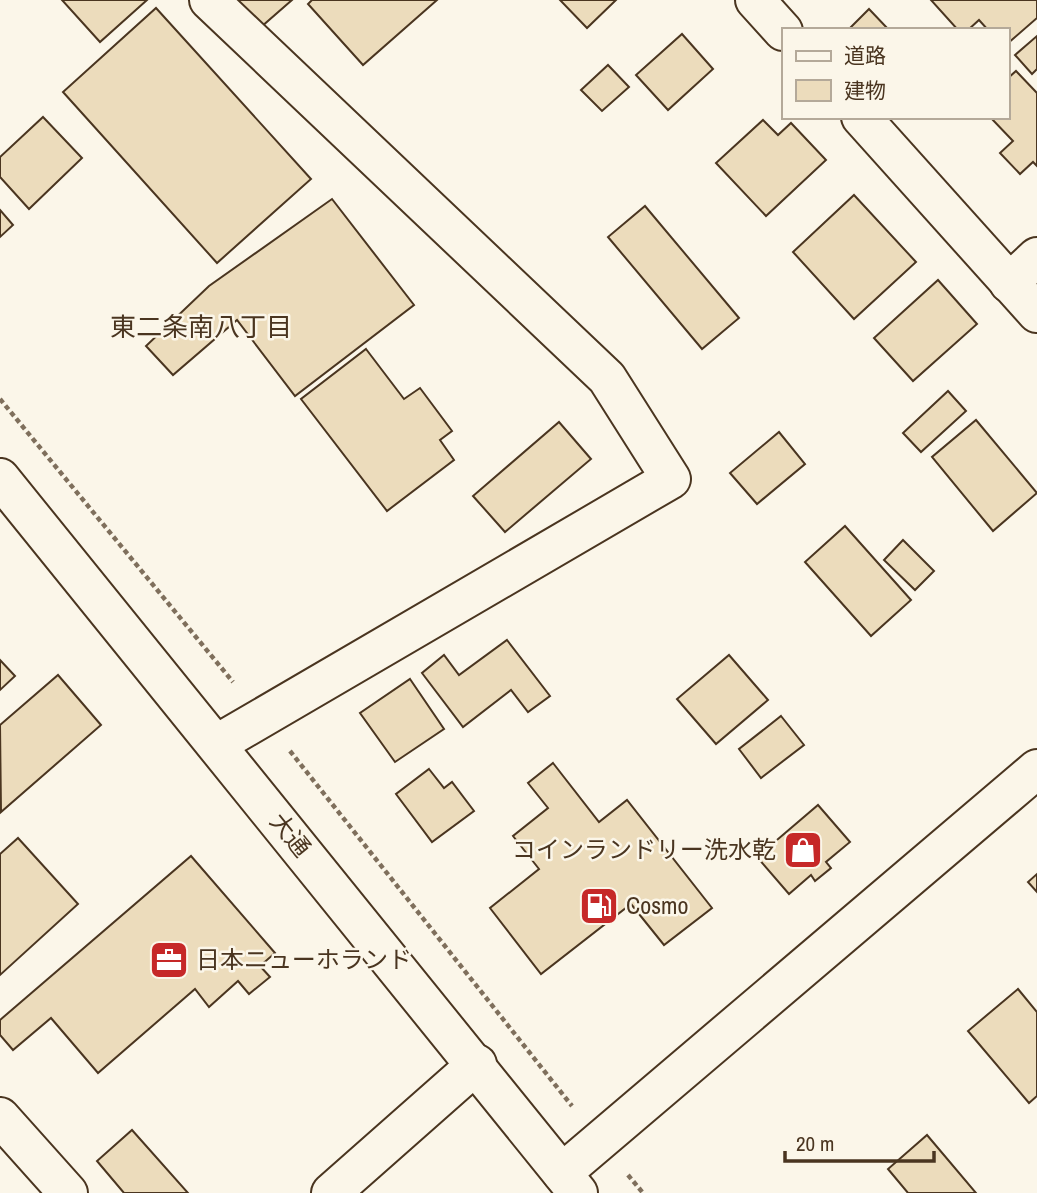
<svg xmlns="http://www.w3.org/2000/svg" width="1037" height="1193" font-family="'Archivo Narrow','Noto Sans JP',sans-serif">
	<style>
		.building { fill: #ecdcbc; stroke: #4a3520; stroke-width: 2 }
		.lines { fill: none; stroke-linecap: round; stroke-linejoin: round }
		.minor-casing { stroke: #4a3520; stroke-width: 42 }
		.major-casing { stroke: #4a3520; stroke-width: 42 }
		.path { stroke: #7f6f5c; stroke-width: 4.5; stroke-dasharray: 5 3.5; stroke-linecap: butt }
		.minor { stroke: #fbf6e9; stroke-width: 38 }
		.major { stroke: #fbf6e9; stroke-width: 38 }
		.labels { text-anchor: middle; stroke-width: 5; stroke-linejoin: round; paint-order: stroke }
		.street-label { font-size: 24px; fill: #4a3520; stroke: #fbf6e9 }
		.poi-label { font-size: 24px; fill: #4a3520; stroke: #fbf6e9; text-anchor: start }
		.neighbourhood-label { font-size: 26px; fill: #4a3520; stroke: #fbf6e9 }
	</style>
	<rect width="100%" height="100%" fill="#fbf6e9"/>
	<g class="building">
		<polygon points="62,0 147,0 100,42"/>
		<polygon points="236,0 292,0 261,27"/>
		<polygon points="312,0 437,0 363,65 308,4"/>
		<polygon points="560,0 616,0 587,28"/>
		<polygon points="931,0 1037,0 1037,18 1007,44 1007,30 988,30 979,20 968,30 958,30"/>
		<polygon points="156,8 311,179 217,263 63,92"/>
		<polygon points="869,9 889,30 848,30"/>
		<polygon points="682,34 713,69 668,110 636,75"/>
		<polygon points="1037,36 1037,69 1032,74 1015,55"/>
		<polygon points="608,65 629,87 602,111 581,90"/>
		<polygon points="1016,71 1037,93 1037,166 1033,162 1020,174 1000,153 1013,141 990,117 1007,117 1007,79"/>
		<polygon points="43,117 82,158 29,209 0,177 0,157"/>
		<polygon points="763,120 778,135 791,123 826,160 766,216 716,163"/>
		<polygon points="854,195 916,262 854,319 793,252"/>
		<polygon points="332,199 414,305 295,396 237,320 173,375 146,346 209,286"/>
		<polygon points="645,206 739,318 702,349 608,237"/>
		<polygon points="0,210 13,225 0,237"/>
		<polygon points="938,280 977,324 913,381 874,338"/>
		<polygon points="366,349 404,399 420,388 452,431 440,440 454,460 387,511 301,399"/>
		<polygon points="948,391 966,411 921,452 903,433"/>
		<polygon points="976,420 1037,493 993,531 932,457"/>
		<polygon points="559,422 591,459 505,532 473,496"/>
		<polygon points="779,432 805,464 757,504 730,473"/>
		<polygon points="845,526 911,600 871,636 805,562"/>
		<polygon points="903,540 934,571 915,590 884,560"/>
		<polygon points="507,640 550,696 528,712 511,690 463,727 422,673 444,655 459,675"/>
		<polygon points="729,655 768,700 716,744 677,699"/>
		<polygon points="0,660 15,676 0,690"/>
		<polygon points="58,675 101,725 1,812 0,725"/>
		<polygon points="410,679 444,729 395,762 360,713"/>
		<polygon points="781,716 804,745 761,778 739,749"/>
		<polygon points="553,763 599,822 627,800 712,908 664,945 631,904 541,974 490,908 539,869 513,836 548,808 528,783"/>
		<polygon points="429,769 444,788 452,782 474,811 432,842 396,794"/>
		<polygon points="818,805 850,842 826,862 831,868 815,881 811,875 789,894 757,857"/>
		<polygon points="18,838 78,904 0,975 0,854"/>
		<polygon points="191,856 275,953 260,966 270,977 249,994 238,981 209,1007 195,989 98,1073 51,1018 13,1050 0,1035 0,1020"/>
		<polygon points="1037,874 1037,892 1028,882"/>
		<polygon points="1018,989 1037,1012 1037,1096 1029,1103 968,1031"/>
		<polygon points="132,1130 188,1193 124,1193 97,1161"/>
		<polygon points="927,1135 976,1193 908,1193 888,1169"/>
	</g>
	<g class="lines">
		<g class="minor-casing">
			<g id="minor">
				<polyline points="209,0 607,378 671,479 217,744"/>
				<polyline points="755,0 783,31"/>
				<polyline points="861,117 1037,313"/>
				<polyline points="1009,283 1037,257"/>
				<polyline points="0,1117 68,1193"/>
				<polyline points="562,1173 1037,769"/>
				<polyline points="331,1193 477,1064"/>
			</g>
		</g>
		<g class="major-casing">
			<polyline id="major" points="0,478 578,1193"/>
		</g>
		<g class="path">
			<polyline points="0,399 233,682"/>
			<polyline points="290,751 572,1106"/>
			<polyline points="628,1175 643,1193"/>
		</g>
		<use href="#minor" class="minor"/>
		<use href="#major" class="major"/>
	</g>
	<defs>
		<g id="shop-square" transform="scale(2.0125)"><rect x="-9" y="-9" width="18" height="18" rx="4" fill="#c62828" stroke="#fbf6e9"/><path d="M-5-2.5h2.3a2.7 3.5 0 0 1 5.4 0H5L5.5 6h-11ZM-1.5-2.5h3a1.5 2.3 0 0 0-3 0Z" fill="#fff"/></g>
		<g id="fuel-square" transform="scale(2.0125)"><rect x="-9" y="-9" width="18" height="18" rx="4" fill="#c62828" stroke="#fbf6e9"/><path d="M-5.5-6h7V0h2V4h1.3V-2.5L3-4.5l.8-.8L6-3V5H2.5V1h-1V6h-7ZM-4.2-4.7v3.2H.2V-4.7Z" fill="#fff"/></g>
		<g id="office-square" transform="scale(2.0125)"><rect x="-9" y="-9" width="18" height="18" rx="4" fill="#c62828" stroke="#fbf6e9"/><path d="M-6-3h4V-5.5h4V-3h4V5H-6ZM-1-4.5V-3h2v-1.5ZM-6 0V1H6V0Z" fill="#fff"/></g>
	</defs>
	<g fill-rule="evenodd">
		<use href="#shop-square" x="803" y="850"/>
		<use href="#fuel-square" x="599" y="906"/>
		<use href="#office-square" x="169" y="960"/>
	</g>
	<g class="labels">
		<g class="street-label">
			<text transform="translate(290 835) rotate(51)" y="8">大通</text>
		</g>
		<g class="poi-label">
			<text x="776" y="858" text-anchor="end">コインランドリー洗水乾</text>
			<text x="626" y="914">Cosmo</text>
			<text x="196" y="968">日本ニューホランド</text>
		</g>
		<g class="neighbourhood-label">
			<text x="201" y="336">東二条南八丁目</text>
		</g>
	</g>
	<rect x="782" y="28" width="228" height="91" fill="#fbf6e9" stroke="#b4a999" stroke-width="2"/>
	<rect x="796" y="51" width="35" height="10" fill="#fbf6e9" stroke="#b4a999" stroke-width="2"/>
	<text x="844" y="63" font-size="21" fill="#4a3520">道路</text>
	<rect x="796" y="80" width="35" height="21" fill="#ecdcbc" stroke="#b4a999" stroke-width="2"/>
	<text x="844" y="98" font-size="21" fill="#4a3520">建物</text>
	<path d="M785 1151v10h149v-10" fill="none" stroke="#4a3520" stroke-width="3.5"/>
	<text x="796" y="1151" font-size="21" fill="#4a3520" stroke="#fbf6e9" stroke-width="5" paint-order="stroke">20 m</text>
</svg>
